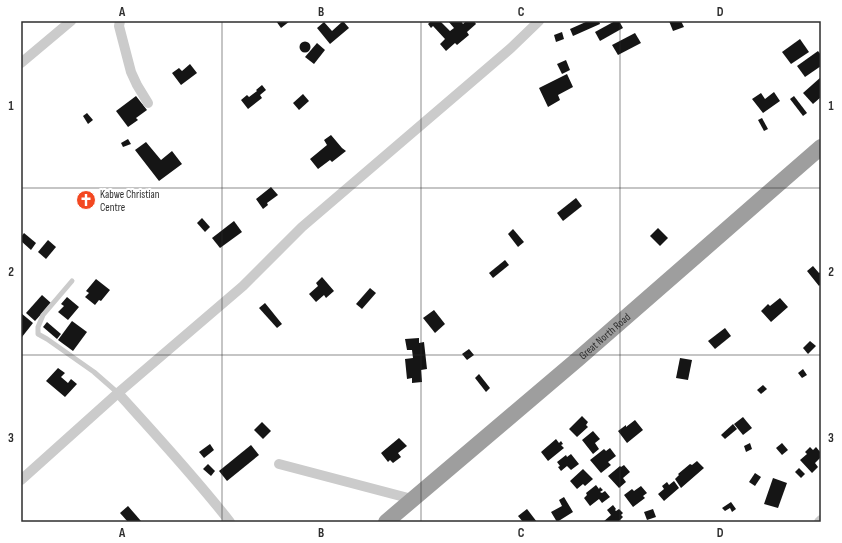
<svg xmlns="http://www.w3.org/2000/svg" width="842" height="543" font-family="'Sofia Sans Condensed',sans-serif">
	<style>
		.building { fill: #151515 }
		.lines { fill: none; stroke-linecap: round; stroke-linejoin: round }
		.service { stroke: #cbcbcb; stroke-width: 5 }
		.minor { stroke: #cbcbcb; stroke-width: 10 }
		.trunk { stroke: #9e9e9e; stroke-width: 16 }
		.grid { fill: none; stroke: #2e2e2e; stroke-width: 1; stroke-opacity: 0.55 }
		.labels { text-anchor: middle; stroke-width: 4; stroke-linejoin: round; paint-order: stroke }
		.poi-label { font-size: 11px; fill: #2e2e2e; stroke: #fff; text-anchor: start }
		.street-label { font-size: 11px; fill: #2e2e2e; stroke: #fff }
		.neatline { fill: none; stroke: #2e2e2e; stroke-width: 1.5 }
		.grid-label { font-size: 13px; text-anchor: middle; font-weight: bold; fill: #2e2e2e }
	</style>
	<rect width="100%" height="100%" fill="#fff"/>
	<g class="building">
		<polygon points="276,21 290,21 281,28"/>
		<polygon points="343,21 349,28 330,44 317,28 324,22 332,31"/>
		<polygon points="431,21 440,21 450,31 454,28 448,21 461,21 463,24 466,21 474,21 476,24 467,32 469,35 457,45 455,43 446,51 440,44 445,39 433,26 431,28 428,24"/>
		<polygon points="588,21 599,21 600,24 573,36 570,29"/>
		<polygon points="615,21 619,21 623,28 600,41 595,32"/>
		<polygon points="669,21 674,21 674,22 681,21 684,27 673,31"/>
		<polygon points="562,32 564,39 556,42 554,35"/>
		<polygon points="635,33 641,43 618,55 612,45"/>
		<polygon points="800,39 809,52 791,64 782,52"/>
		<circle cx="305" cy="47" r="5.5"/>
		<polygon points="317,43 325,50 314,64 305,57"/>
		<polygon points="818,51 821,55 821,66 805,77 797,66"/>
		<polygon points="566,60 570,70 562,74 557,64"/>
		<polygon points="190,64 197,73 181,85 172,73 179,68 182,71"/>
		<polygon points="567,74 573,87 558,95 560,100 548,107 539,88"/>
		<polygon points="821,77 821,97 813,104 803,93"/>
		<polygon points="262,85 266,90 260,95 262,98 248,109 241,100 247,95 249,97 257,91 256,90"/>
		<polygon points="774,92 780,101 763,113 752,99 761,93 765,99"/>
		<polygon points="303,94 309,101 299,110 293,103"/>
		<polygon points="136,96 147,110 136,118 138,120 128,127 116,111"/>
		<polygon points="794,96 807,113 803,116 790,99"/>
		<polygon points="87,113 93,120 88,124 83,116"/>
		<polygon points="762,118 768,129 764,131 758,120"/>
		<polygon points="331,135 342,148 346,151 332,162 330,160 318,169 310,159 327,145 324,140"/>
		<polygon points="128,139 131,144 123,147 121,143"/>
		<polygon points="146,142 161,160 172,151 182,164 159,181 135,150"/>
		<polygon points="271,187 278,195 267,203 268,205 263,209 256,199"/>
		<polygon points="576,198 582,206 563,221 557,213"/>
		<polygon points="202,218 210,227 205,232 197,223"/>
		<polygon points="234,221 242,232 220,248 212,238"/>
		<polygon points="658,228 668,238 660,246 650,236"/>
		<polygon points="513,229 524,242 518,247 508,234"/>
		<polygon points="24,233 36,243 31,250 21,241 21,237"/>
		<polygon points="48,240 56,247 46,259 38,252"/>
		<polygon points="505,260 509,265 493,278 489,273"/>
		<polygon points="813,266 819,273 821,272 821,284 819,286 807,271"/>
		<polygon points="322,277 334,291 326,298 324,295 316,302 309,294 318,286 316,283"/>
		<polygon points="96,279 110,290 101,301 99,300 95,305 85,297 89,293 86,291"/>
		<polygon points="370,288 376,293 362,309 356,304"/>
		<polygon points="42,295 51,303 35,321 26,313"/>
		<polygon points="67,297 79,307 68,320 58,312 64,306 61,304"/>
		<polygon points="780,298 788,307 771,322 761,311 768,304 770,306"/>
		<polygon points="265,303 282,324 277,328 259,308"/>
		<polygon points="434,310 445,324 435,333 423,318"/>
		<polygon points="21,313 33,323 22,337 21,335"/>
		<polygon points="72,321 87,332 73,351 58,340"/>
		<polygon points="47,322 61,334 57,339 43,327"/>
		<polygon points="725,328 731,336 715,349 708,341"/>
		<polygon points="419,338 419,343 424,342 427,369 421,370 422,382 412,383 412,378 407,379 405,359 413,358 412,350 407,350 405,339"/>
		<polygon points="810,341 816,346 808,354 803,348"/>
		<polygon points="469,349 474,355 467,360 462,354"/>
		<polygon points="680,358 692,360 688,380 676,378"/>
		<polygon points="58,368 65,373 61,377 68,383 71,379 77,384 65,397 46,381"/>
		<polygon points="803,369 807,375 802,378 798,373"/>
		<polygon points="479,374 490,388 486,392 475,378"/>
		<polygon points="763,385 767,389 761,394 757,390"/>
		<polygon points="582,416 588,422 586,425 588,427 577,437 569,429"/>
		<polygon points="743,417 752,428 743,435 734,424"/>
		<polygon points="635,420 643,430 627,443 618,431 626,425 626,427"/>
		<polygon points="262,422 271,431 263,439 254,430"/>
		<polygon points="733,424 737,429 725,439 721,435"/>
		<polygon points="593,431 600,439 595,443 599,449 593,454 582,440"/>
		<polygon points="399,438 407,446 398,453 401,457 393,463 390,460 388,462 381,453"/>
		<polygon points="556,439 559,443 561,441 563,444 561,445 564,448 548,461 541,452"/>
		<polygon points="750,443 752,449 746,452 744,446"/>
		<polygon points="782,443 788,450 782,455 776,448"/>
		<polygon points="210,444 214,450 204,458 199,452"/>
		<polygon points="251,445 259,455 227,481 219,471"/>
		<polygon points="810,447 813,450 816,447 821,453 821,457 815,463 818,467 812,473 800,460 807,454 805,452"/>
		<polygon points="610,448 616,456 608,462 611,465 601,473 590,460 604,449 606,451"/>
		<polygon points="571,454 579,464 571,470 567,466 561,471 558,467 560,466 557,462 566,455 567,457"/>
		<polygon points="697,461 704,468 681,488 675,479 679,475 678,474 690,464 692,465"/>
		<polygon points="208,464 215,471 211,476 203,469"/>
		<polygon points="624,465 630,472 623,478 626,482 619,488 608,476 620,466 621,467"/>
		<polygon points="799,468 805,474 801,478 795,472"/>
		<polygon points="583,469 593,479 585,486 583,484 577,489 570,481"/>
		<polygon points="755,473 761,477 755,486 749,482"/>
		<polygon points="773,478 787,483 778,508 764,504"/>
		<polygon points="674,481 679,488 664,501 658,494 664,489 662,486 667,482 669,485"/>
		<polygon points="596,485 599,489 600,487 603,490 600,492 602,493 605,491 610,497 602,503 599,499 590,506 584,498 587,495 586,493"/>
		<polygon points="641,486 647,493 643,496 645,498 633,507 624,495 632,489 634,491"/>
		<polygon points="564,497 573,512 557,522 551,512 562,506 559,500"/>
		<polygon points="731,502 736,509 732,512 730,508 725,511 722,508"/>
		<polygon points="613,505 616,509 615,510 616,511 619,509 623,513 621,515 623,517 618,522 603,522 611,515 607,510"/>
		<polygon points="128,506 141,521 139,522 128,522 120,513"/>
		<polygon points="527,509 537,522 523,522 518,516"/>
		<polygon points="653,509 656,517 647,520 644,512"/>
	</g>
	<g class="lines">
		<polyline class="service" points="72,281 43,315 38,327 38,334 47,339 94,372 118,393"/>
		<g class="minor">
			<polyline points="120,21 119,26 131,72 137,85 148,103"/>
			<polyline points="21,63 71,21"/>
			<path d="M118 393C156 435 195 477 230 522"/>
			<polyline points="279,464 412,499"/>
			<polyline points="21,480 118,393 243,286 302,227 511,48 539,21"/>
			<polyline points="819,522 821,520"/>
		</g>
		<path class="trunk" id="s1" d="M386 522 578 359 821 147"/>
	</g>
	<path class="grid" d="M222 21V522M421 21V522M620 21V522M21 188H821M21 355H821"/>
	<defs>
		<g id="church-disc" transform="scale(1)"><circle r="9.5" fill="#f34821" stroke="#fff"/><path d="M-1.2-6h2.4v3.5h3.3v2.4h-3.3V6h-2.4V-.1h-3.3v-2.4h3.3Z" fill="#fff"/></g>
	</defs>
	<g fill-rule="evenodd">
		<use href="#church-disc" x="86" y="200"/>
	</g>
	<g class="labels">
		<g class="poi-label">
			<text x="100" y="198">Kabwe Christian<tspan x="100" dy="13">Centre</tspan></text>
		</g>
		<g class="street-label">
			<text dy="4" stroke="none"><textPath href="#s1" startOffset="287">Great North Road</textPath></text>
		</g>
	</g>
	<rect width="842" height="543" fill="none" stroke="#ffffff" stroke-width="44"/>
	<rect x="22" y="22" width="798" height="499" class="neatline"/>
	<g class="grid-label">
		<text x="122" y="16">A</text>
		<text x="321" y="16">B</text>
		<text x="521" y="16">C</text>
		<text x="720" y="16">D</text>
		<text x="11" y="110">1</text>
		<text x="831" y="110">1</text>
		<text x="11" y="276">2</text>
		<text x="831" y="276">2</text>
		<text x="11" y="442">3</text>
		<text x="831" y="442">3</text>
		<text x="122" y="537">A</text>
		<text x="321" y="537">B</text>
		<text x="521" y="537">C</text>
		<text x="720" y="537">D</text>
	</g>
</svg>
